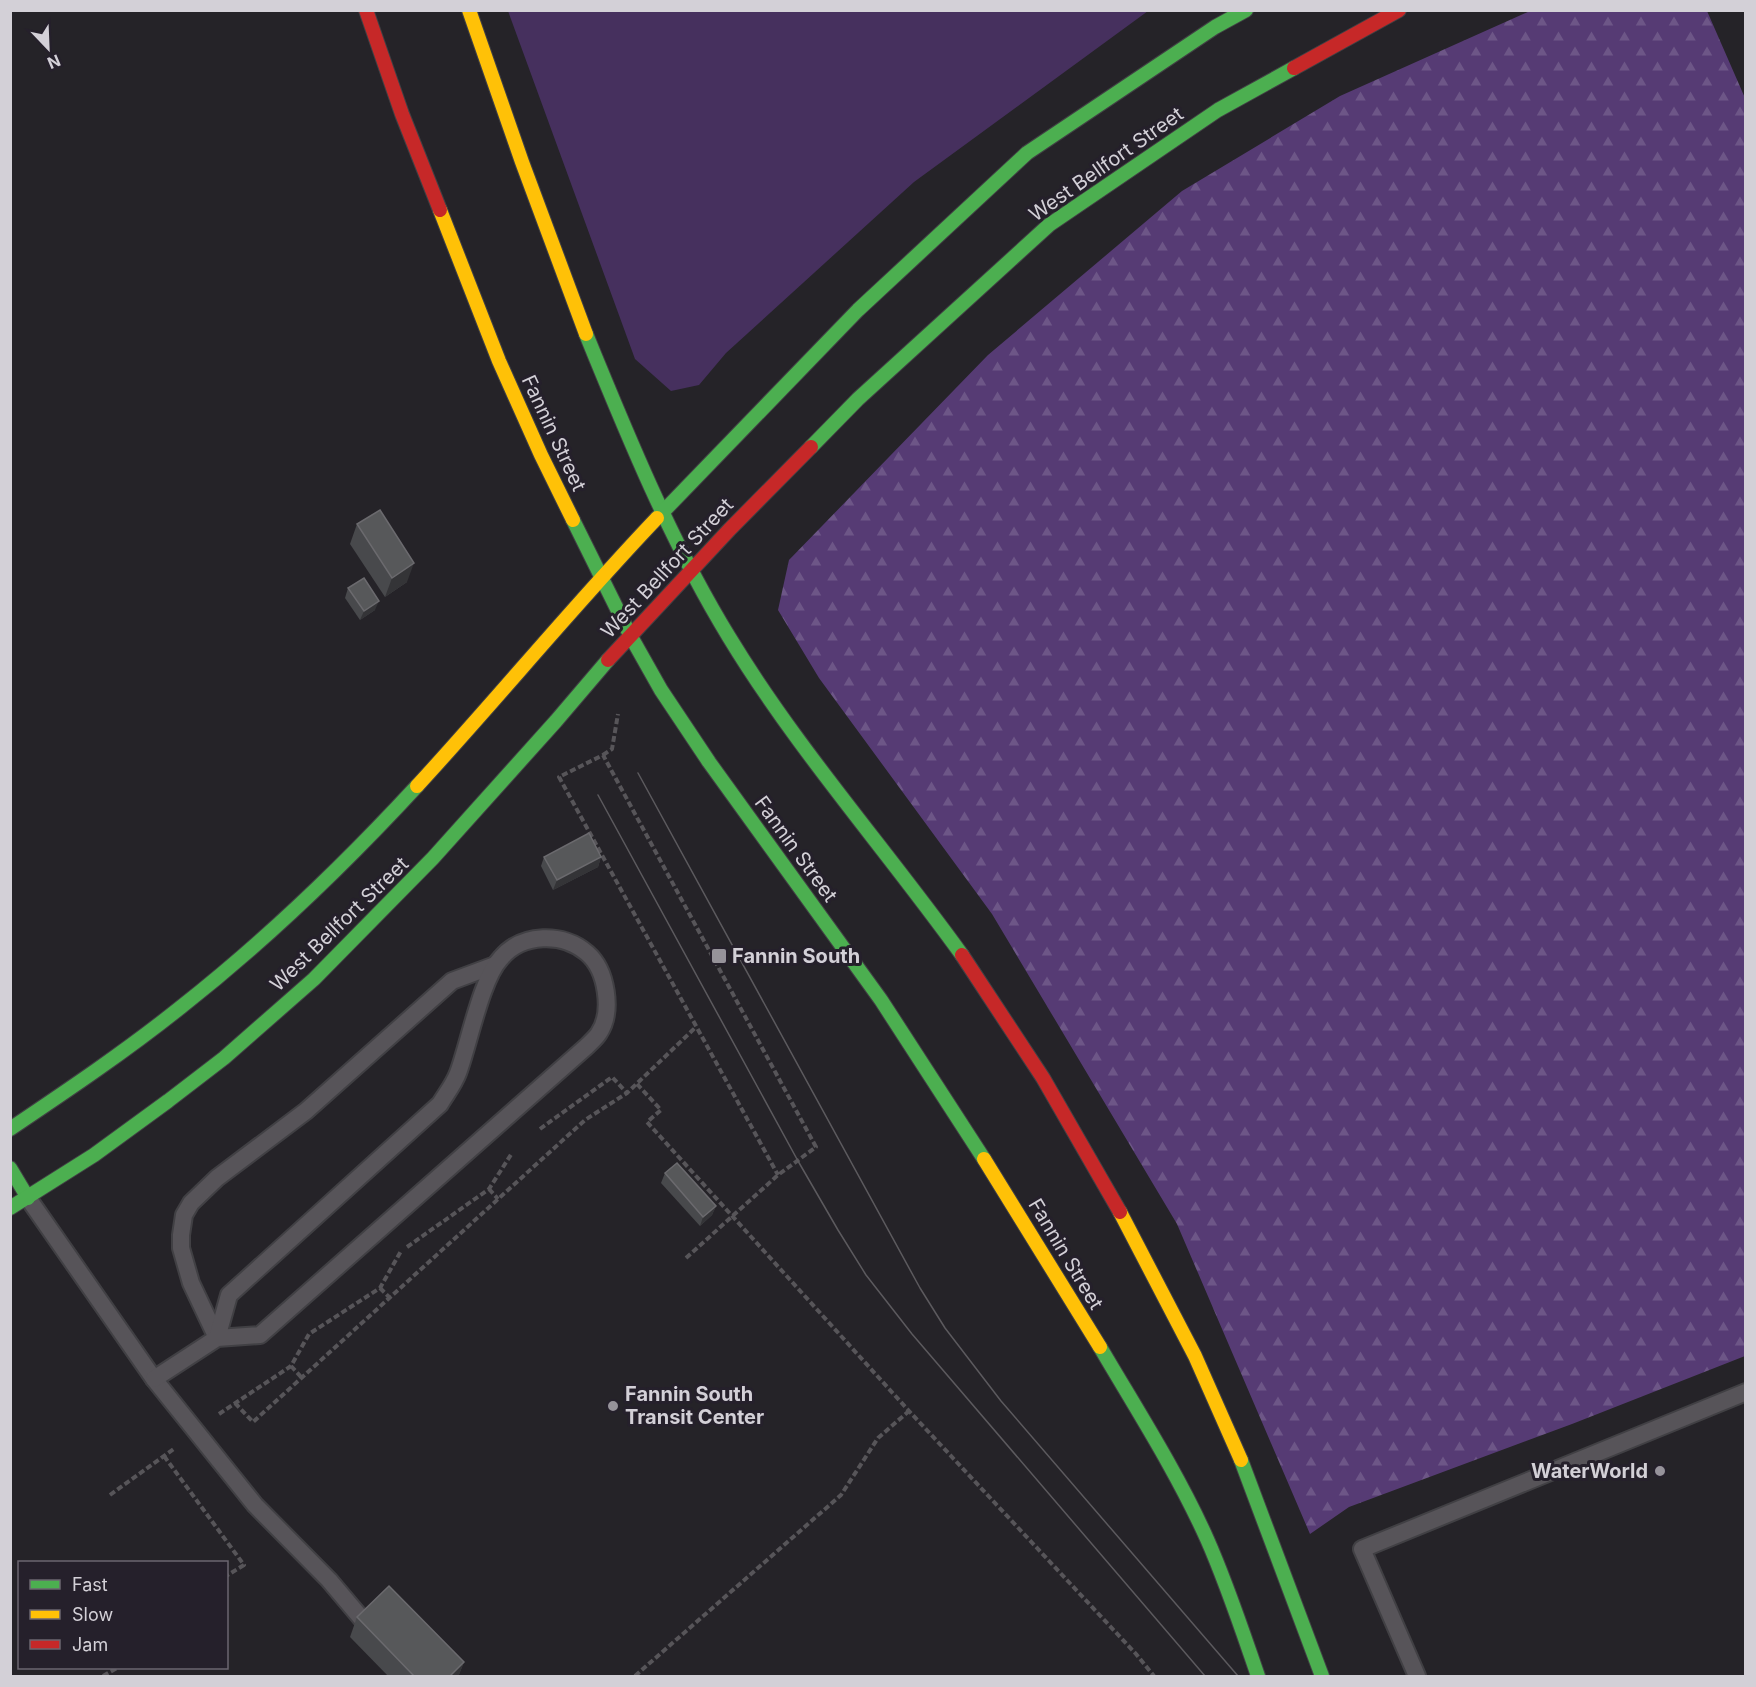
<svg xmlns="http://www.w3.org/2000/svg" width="1756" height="1687" font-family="Inter,sans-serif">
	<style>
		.green { fill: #46305e }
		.forest { fill: url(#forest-firs) }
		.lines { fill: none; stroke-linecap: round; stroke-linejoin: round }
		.lane-casing { stroke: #414044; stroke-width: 20 }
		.fast-casing { stroke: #414044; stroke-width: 16 }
		.slow-casing { stroke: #414044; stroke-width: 16 }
		.jam-casing { stroke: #414044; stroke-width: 16 }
		.path { stroke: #575559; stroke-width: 4; stroke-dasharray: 6 3; stroke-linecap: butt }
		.lane { stroke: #575459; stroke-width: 16 }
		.fast { stroke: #4caf50; stroke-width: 14 }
		.slow { stroke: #ffc107; stroke-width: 14 }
		.jam { stroke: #c62828; stroke-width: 14 }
		.tram { stroke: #5c5a5e; stroke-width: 1.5 }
		.wall { fill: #48494c }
		.shaded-wall { fill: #343437 }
		.building { fill: #57585a; stroke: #6b6a6e; stroke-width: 1.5 }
		.poi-dot { fill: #96939a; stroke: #25202b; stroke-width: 2 }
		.labels { text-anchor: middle; stroke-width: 6; stroke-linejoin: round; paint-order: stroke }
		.street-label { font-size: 20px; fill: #d3d0d7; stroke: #25202b }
		.poi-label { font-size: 20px; font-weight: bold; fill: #d3d0d7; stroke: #25202b; text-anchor: start }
	</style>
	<defs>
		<pattern id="forest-firs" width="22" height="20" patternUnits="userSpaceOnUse" patternTransform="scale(1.5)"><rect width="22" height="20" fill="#563b74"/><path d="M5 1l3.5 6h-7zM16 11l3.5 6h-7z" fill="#6d5687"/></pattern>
	</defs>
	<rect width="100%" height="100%" fill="#252328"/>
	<polygon class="green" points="508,11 508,10 1148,11 914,182 726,353 699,385 671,391 635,359"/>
	<polygon class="forest" points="1530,11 1707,11 1745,98 1745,1356 1572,1424 1349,1507 1310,1534 1177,1224 992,914 819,678 778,610 789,560 988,355 1182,191 1340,96"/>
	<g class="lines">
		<g class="lane-casing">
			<g id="lane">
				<polyline points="28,1198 154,1379 255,1505 329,1580 372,1631"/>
				<polyline points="217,1338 191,1283 181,1248 181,1235 184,1215 191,1203 217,1178 306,1111 452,981 495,965"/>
				<path d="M154 1379 217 1338 260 1335 586 1047C590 1043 596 1038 599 1033 613 1012 607 970 587 953 563 932 522 933 501 958 481 979 469 1044 458 1073 454 1084 446 1094 440 1104L229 1295 217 1338"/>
				<polyline points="1417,1676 1362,1549 1746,1392"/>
			</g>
		</g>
		<g class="fast-casing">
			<g id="fast">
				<path d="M586 334C628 437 671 542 729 637 797 749 885 848 962 955"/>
				<polyline points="811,447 858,399 1049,225 1218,110 1294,68"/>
				<polyline points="657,518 858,310 1027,153 1215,27 1246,10"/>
				<polyline points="573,520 630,635 661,690 709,762 881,1000 984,1159"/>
				<path d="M10 1129C68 1090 126 1051 181 1007 265 941 344 865 417 786"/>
				<polyline points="10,1168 28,1198"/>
				<polyline points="10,1208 94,1155 168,1101 224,1058 314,979 433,858 556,721 608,660"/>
				<path d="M1100 1347C1137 1410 1177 1472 1207 1539 1227 1584 1242 1630 1258 1676"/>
				<polyline points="1241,1460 1322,1676"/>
			</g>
		</g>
		<g class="slow-casing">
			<g id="slow">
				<polyline points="469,10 522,162 586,334"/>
				<polyline points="440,210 499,361 541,455 573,520"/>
				<path d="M417 786C498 698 574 605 657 518"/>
				<polyline points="984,1159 1100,1347"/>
				<polyline points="1120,1212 1195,1356 1241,1460"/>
			</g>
		</g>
		<g class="jam-casing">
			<g id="jam">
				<polyline points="366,10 402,114 440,210"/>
				<polyline points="1294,68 1399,10"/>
				<polyline points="608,660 729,530 811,447"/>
				<polyline points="962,955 1043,1078 1120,1212"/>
			</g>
		</g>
		<g class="path">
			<polyline points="603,755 612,749 618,714"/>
			<polyline points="637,1084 661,1110 647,1122 909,1411 1136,1654 1154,1676"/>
			<polyline points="540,1129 612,1077 627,1093"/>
			<polyline points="489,1189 498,1199"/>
			<polyline points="407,1247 489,1189 512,1153"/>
			<polyline points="686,1258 778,1175 816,1147 603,755 559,777 778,1175"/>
			<polyline points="380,1288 390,1298"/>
			<polyline points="291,1366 302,1378"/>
			<polyline points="235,1403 253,1422 585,1120 627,1093 696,1027"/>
			<polyline points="219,1414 291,1366 309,1334 380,1288 401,1251"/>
			<polyline points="164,1456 244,1565 226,1576"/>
			<polyline points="110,1495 175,1448"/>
			<polyline points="103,1676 117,1668"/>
			<polyline points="635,1676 841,1495 878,1438 909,1411"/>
		</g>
		<use href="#lane" class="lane"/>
		<use href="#fast" class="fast"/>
		<use href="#slow" class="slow"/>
		<use href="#jam" class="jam"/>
		<g class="tram">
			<polyline points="638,773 920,1288 945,1328 1001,1401 1238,1676"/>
			<polyline points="598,795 798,1161 838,1230 866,1275 912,1334 1205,1676"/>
		</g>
	</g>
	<g class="wall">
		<polygon points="357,524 407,582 385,597 350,544"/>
		<polygon points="348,588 375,610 360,620 345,598"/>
		<polygon points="544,857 601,857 598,867 553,890 541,866"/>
		<polygon points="665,1173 716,1206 712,1215 700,1226 661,1183"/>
		<polygon points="357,1617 464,1662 458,1677 389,1677 350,1637"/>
	</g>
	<g class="shaded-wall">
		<polygon points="414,563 407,582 385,597 392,578"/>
		<polygon points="379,601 375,610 360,620 364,611"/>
		<polygon points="601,857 598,867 553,890 557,880"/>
		<polygon points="716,1206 712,1215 700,1226 703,1217"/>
		<polygon points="464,1662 458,1677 449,1677"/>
	</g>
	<g class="building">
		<polygon points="380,510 414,563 392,578 357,524"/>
		<polygon points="364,578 379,601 364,611 348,588"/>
		<polygon points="589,833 601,857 557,880 544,857"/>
		<polygon points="677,1163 716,1206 703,1217 665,1173"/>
		<polygon points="389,1586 464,1662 449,1677 415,1677 357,1617"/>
	</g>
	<g class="poi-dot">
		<rect x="711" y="948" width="16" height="16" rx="3"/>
		<circle cx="613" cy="1406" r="6"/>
		<circle cx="1660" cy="1471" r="6"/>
	</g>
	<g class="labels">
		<g class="street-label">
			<text transform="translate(1106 164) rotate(-35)" y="7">West Bellfort Street</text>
			<text transform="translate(554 433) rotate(65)" y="7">Fannin Street</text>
			<text transform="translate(667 568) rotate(-47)" y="7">West Bellfort Street</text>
			<text transform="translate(796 849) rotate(54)" y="7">Fannin Street</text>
			<text transform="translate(339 924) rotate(-44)" y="7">West Bellfort Street</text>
			<text transform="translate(1066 1254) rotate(59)" y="7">Fannin Street</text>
		</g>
		<g class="poi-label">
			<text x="732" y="963">Fannin South</text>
			<text x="625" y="1401">Fannin South<tspan x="625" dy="23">Transit Center</tspan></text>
			<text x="1648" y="1478" text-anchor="end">WaterWorld</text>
		</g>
	</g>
	<rect width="1756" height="1687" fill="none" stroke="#d3d0d7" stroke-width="24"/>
	<rect x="18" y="1561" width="210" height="108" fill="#25202b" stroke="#6b6670" stroke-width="1.5"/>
	<rect x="30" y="1580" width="30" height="9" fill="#4caf50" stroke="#6b6670" stroke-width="1.5"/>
	<text x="72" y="1591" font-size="18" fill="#d3d0d7">Fast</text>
	<rect x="30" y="1610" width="30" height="9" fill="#ffc107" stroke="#6b6670" stroke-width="1.5"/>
	<text x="72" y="1621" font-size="18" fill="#d3d0d7">Slow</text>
	<rect x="30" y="1640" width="30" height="9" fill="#c62828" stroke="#6b6670" stroke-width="1.5"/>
	<text x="72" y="1651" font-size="18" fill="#d3d0d7">Jam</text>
	<g transform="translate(48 48) rotate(157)" stroke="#25202b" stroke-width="4.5" paint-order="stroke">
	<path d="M0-4.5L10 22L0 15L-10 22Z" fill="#d3d0d7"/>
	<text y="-9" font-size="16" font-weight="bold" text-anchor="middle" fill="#d3d0d7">N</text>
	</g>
</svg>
